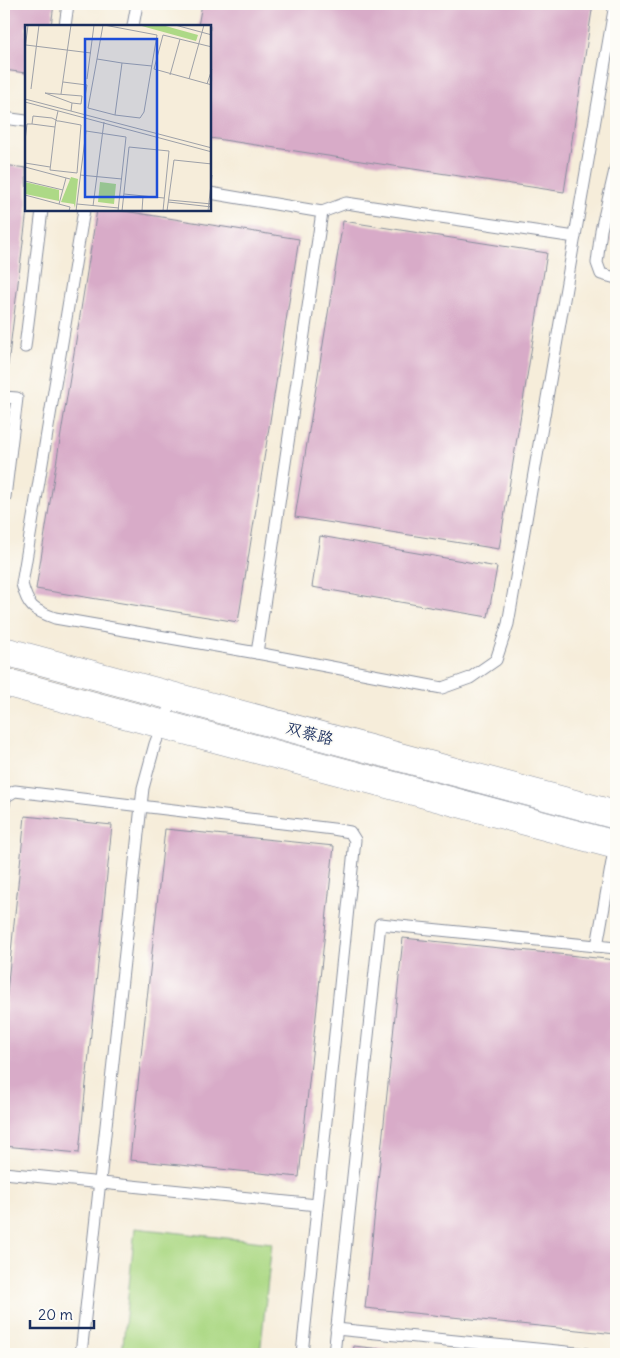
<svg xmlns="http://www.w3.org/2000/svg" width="620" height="1358" font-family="Delius,'LXGW WenKai TC',sans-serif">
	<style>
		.green { fill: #add986; stroke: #648472 }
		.building { fill: #d8abc8 }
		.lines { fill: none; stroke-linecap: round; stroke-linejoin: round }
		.service-casing { stroke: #888e9c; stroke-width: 13 }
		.tertiary-casing { stroke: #888e9c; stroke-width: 29 }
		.service { stroke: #fff; stroke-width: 11 }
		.tertiary { stroke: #fff; stroke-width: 28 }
		.labels { text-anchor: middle; stroke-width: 4; stroke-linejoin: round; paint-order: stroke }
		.street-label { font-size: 16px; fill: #1b2f5e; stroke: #fdfcf7 }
		.inset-road { fill: none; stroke: #9ea1a8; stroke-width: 1 }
		.view { fill: #1d4ed8; fill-opacity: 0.15; stroke: #1d4ed8; stroke-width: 2.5 }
		.inset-edge { fill: none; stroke: #1b2f5e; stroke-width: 2.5 }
	</style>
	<rect width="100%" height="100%" fill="#fdfcf7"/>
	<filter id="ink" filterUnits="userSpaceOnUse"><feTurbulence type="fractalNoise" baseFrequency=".02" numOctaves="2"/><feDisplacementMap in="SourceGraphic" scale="10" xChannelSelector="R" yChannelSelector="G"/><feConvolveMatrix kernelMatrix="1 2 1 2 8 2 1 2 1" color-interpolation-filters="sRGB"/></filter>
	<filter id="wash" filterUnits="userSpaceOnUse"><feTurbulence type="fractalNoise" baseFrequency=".0096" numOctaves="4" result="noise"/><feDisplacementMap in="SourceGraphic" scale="20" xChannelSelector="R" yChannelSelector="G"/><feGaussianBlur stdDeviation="1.12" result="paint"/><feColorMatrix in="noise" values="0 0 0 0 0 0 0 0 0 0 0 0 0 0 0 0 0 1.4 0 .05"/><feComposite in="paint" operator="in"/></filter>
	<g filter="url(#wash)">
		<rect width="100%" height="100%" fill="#f6edda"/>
		<polygon class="green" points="135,1228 272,1243 260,1354 122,1354"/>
		<g id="blocks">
			<g class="building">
				<polygon points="4,4 54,4 51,26 26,26 26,73 4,70"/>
				<polygon points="202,4 593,4 564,192 210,138 210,26 198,26"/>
				<polygon points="4,165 26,168 27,210 5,389 4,388"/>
				<polygon points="97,210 118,210 299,239 238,622 36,589"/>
				<polygon points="616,219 616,243 610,241"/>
				<polygon points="343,221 547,253 499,549 295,517"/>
				<polygon points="320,536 497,567 488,617 312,587"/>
				<polygon points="25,816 112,825 79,1153 4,1146 4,1021"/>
				<polygon points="165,829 334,846 299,1177 130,1160"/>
				<polygon points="403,938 616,960 616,1334 365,1308"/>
				<polygon points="354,1346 417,1353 417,1354 353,1354"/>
			</g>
		</g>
	</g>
	<g filter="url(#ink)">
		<use href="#blocks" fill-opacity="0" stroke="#888e9c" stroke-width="1"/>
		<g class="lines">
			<g class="service-casing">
				<g id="service">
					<polyline points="65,26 68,4"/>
					<polyline points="133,26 137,4"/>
					<polyline points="4,118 26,121"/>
					<polyline points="616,166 601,230 597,263 601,274 616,278"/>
					<polyline points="210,193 322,212 257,653 442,688 470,678 496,660 508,624 615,4"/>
					<path d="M84 210 22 584C28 607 33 610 55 618L257 653"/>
					<polyline points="322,212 346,203 575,237"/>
					<polyline points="25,347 42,210"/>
					<polyline points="4,397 17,398 5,497"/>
					<polyline points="4,805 5,797 15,791 333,829 350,832 355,840 302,1354"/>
					<polyline points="597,946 615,845"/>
					<polyline points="4,1173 317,1205"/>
					<polyline points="336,1329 587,1354"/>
					<polyline points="81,1354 143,788 155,744 173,697"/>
					<polyline points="334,1354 380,924 616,948"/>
				</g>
			</g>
			<g class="tertiary-casing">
				<g id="tertiary">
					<polyline points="4,651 616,815"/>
					<polyline points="4,682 616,845"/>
				</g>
			</g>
			<use href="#service" class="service"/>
			<use href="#tertiary" class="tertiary"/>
		</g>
	</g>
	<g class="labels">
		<g class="street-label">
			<text transform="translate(310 733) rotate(15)" y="6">双蔡路</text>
		</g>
	</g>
	<g transform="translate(25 25)">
		<rect width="186" height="186" fill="#f6edda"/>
		<path d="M113 0H137L173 10 171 16ZM46 152 53 154 50 183 49 179 36 177ZM0 157 34 165V176L0 169ZM75 157 91 159 89 179 73 177Z" fill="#add986"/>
		<path class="inset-road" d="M78 0 72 34 97 38 90 90 115 93 119 87 132 10 79 0M150 0 187 10M1 20 66 28M187 22 138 10 129 44 187 60M0 24 3 0M72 34 63 83 90 90M97 38 127 41M145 50 155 14M62 54 69 0M164 54 179 0M38 57 62 60 60 72M182 59 187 44M6 64 14 0M36 69 46 0M0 74 187 123M0 77 187 127M46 86 47 78 56 79 57 71 20 68 47 78M30 102 7 99 8 91 27 93 31 95 32 96H34L56 100 52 148 25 145 30 102 31 95 33 86M0 116 2 99H7M0 138 25 142M0 142 45 154M55 150 97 154M0 156 38 165M99 169 139 173M0 170 45 182 44 186M144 175 187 179M143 177 187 182M34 179 41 153M52 179 94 183M68 181 79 97M51 186 61 106 101 112 93 186M97 186 104 122 144 126 138 186M117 186 118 171M142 186 149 135 187 139M183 186 187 150"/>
		<path class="view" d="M60 14H132V172H60Z"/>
		<rect width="186" height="186" class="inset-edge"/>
	</g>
	<rect width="620" height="1358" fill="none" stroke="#fdfcf7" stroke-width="20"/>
	<path d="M30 1320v8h64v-8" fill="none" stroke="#1b2f5e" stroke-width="2.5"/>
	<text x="38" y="1320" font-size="15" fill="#1b2f5e" stroke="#fdfcf7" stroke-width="4" paint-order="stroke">20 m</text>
</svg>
